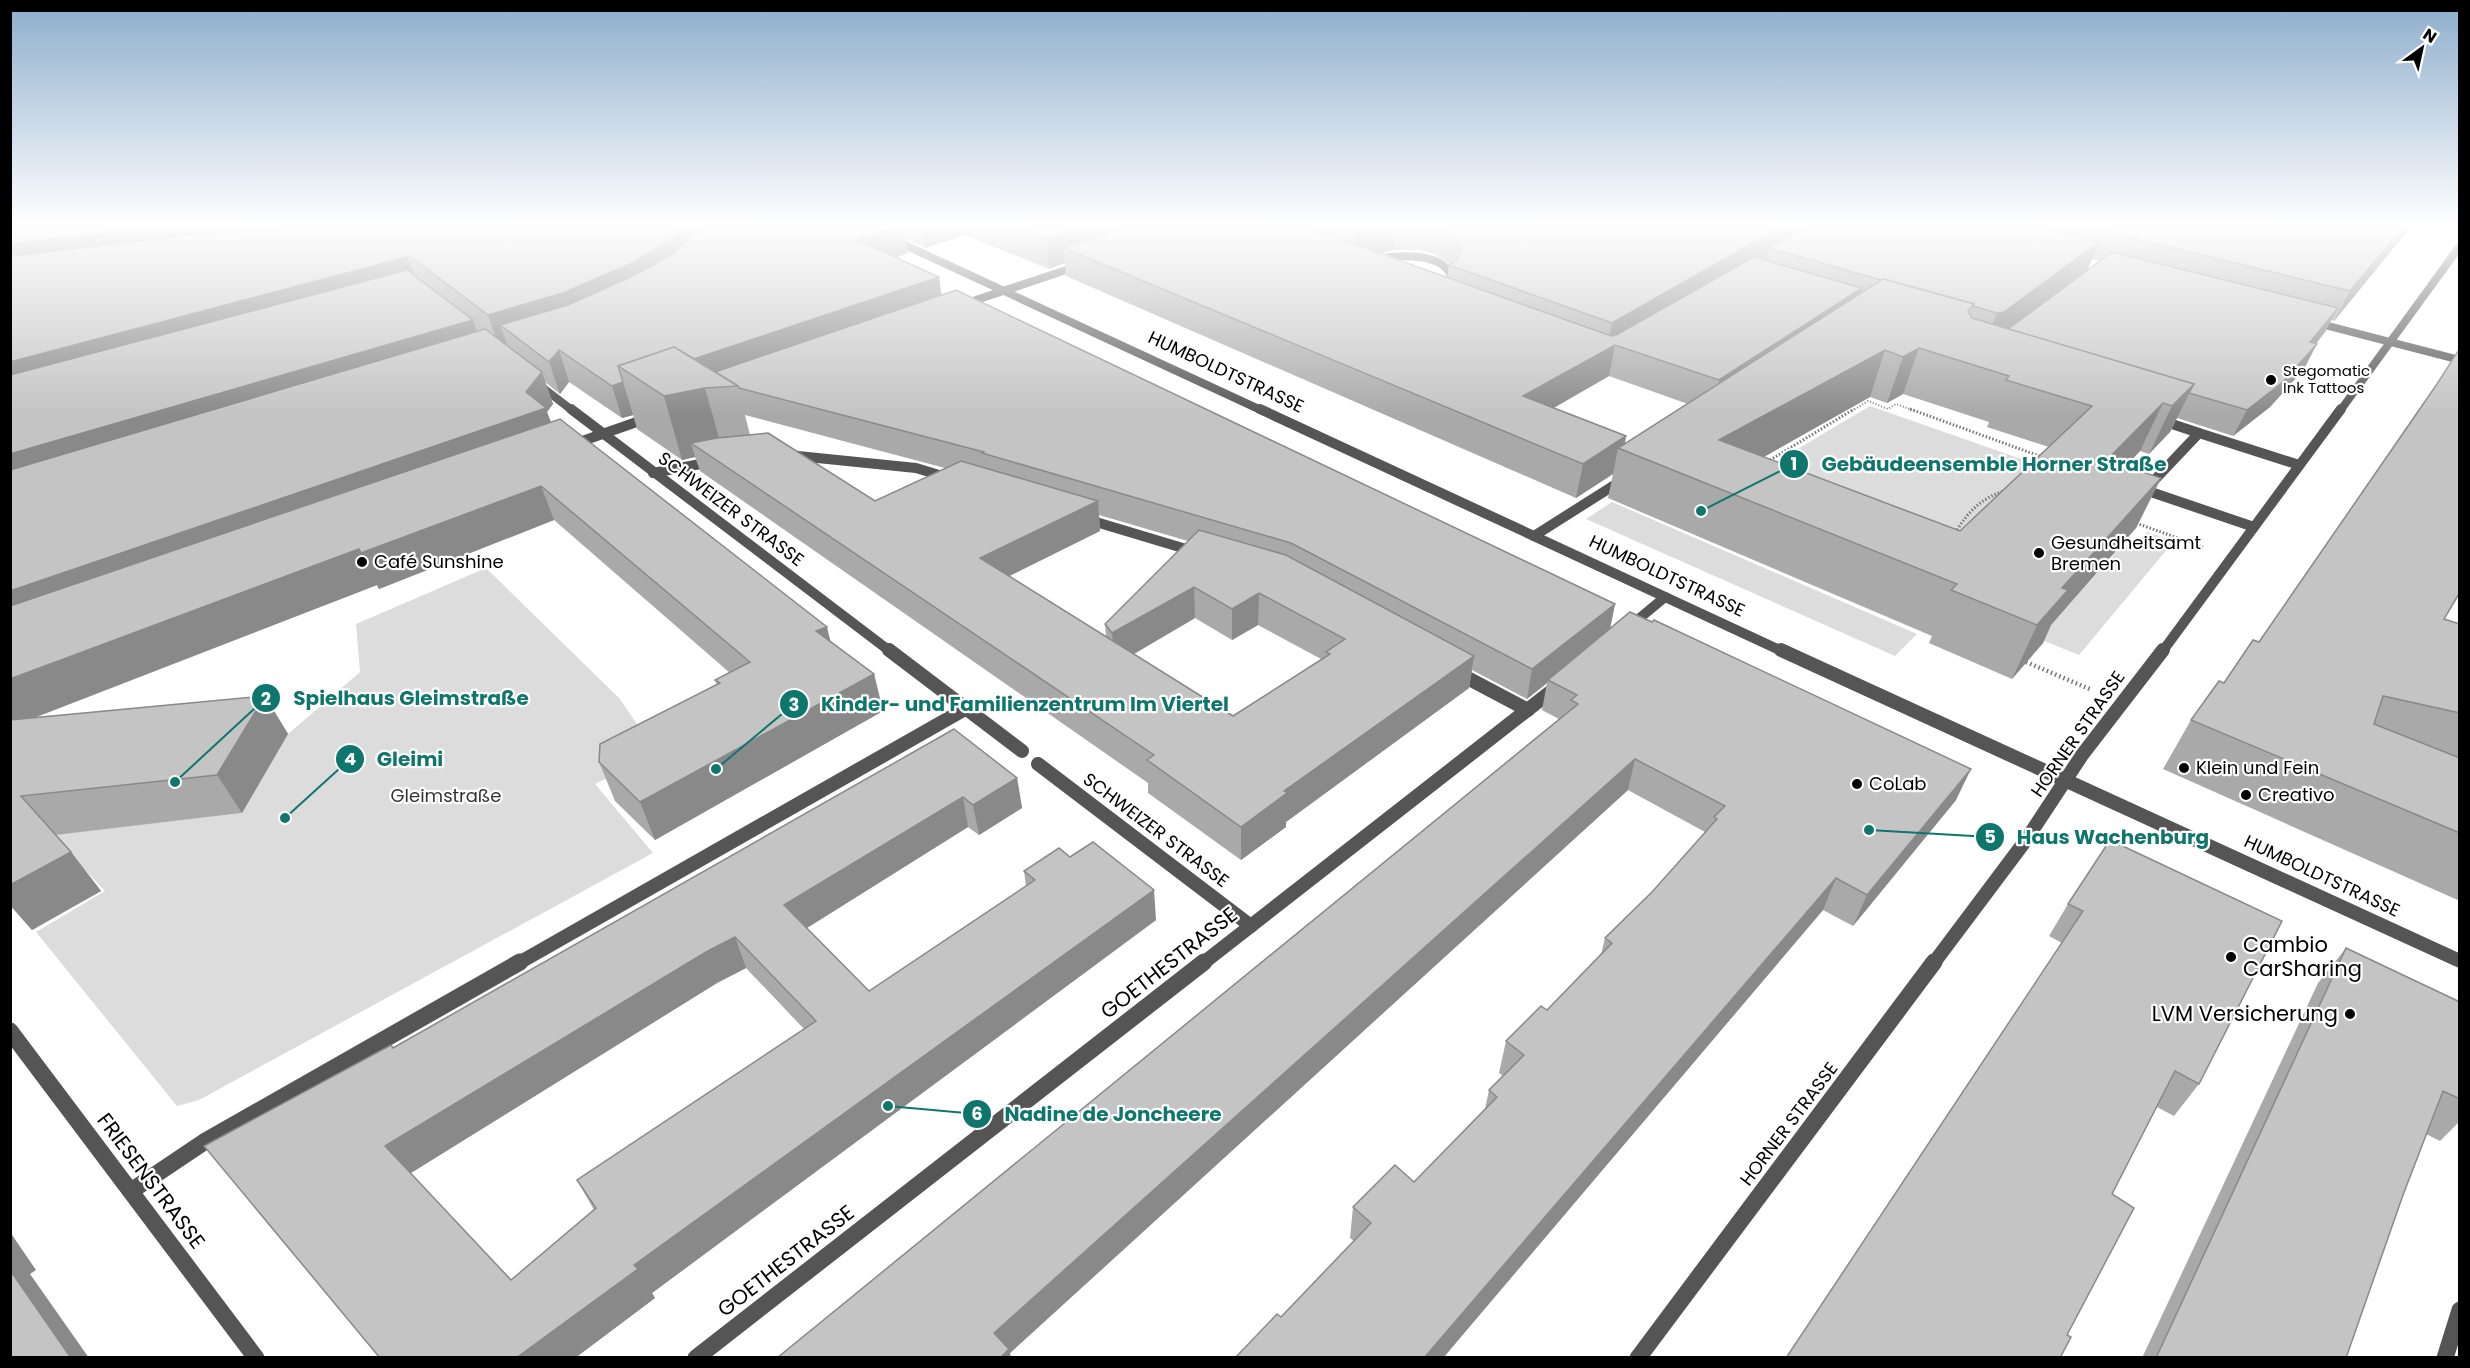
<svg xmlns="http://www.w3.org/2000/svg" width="2470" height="1368" font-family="Poppins,sans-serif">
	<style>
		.green { fill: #dcdcdc }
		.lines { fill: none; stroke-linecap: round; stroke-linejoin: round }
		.path-far2 { stroke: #777; stroke-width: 2; stroke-dasharray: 1 2; stroke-linecap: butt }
		.path-far1 { stroke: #777; stroke-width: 3; stroke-dasharray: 1.5 2; stroke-linecap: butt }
		.path { stroke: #777; stroke-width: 4.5; stroke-dasharray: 1.5 3; stroke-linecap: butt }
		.lane-far1 { stroke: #555; stroke-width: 10 }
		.lane { stroke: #555; stroke-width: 14 }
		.street-far3 { stroke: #555; stroke-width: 8 }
		.street-far2 { stroke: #555; stroke-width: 10 }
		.street-far1 { stroke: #555; stroke-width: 14 }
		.street { stroke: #555; stroke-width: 17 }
		.wall { fill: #a9a9a9; fill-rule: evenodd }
		.shaded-wall { fill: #898989 }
		.building { fill: #c4c4c4; stroke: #898989; stroke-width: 1.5; fill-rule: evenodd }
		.poi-dot { fill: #000; stroke: #fff; stroke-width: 2 }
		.labels { text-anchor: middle; stroke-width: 4.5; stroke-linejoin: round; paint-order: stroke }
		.far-poi-label { font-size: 15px; fill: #000; stroke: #fff; text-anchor: start }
		.street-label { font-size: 18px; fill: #000; stroke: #fff }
		.poi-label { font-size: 18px; fill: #000; stroke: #fff; text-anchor: start }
		.park-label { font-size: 18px; fill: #333; stroke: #fff }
		.near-poi-label { font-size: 21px; fill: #000; stroke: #fff; text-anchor: start }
		.near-street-label { font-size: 21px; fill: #000; stroke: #fff }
		.leader { fill: none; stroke: #0f766e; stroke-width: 2 }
		.callout-dot { fill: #0f766e; stroke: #fff; stroke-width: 2 }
		.mark-label { font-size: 18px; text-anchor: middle; font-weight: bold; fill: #fff }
		.callout-label { font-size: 20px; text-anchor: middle; font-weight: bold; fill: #0f766e; stroke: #fff; stroke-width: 4.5; stroke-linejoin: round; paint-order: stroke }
	</style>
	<rect width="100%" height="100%" fill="#fff"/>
	<g class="green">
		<polygon points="1870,406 2090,483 1927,565 1730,489"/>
		<polygon points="1612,502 1917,634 1895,656 1586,519"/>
		<polygon points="2147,532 2174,541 2079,655 2039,639 2123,544 2134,548"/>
		<polygon points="486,568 620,699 657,754 595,784 653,853 199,1100 177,1106 36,932 105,891 52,835 242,813 288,734 360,672 356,624"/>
	</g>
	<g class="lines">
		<polyline class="path-far2" points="1852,411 1868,401 1888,409 1896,404 1915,411"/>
		<g class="path-far1">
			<polyline points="1910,409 2042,457"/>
			<polyline points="1767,462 1854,409"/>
			<polyline points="2133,522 2203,547"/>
			<path d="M1955 533C1968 512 1980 499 2004 491"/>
		</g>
		<polyline class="path" points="2026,662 2092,690"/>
		<g class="lane-far1">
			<polyline points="2160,420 2199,433"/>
			<polyline points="788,455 916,468 949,478"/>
			<polyline points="653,473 711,462"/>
			<polyline points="1086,519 1196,552"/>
			<polyline points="2254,527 2145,490 2199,433 2299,465"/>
			<polyline points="1534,536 1624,479"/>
		</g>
		<polyline class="lane" points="1458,673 1528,710"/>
		<g class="street-far3">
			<polyline points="894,240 1263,411"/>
			<path d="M1375 259C1397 255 1449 251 1452 281"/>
			<polyline points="961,305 1081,265"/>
			<polyline points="2313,322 2460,360"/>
			<polyline points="538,384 573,411"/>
			<polyline points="2340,411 2460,246"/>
		</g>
		<g class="street-far2">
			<polyline points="571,409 891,652"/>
			<polyline points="1260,409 1784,652"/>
			<polyline points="571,445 651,417"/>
			<polyline points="1629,627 1665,597"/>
			<polyline points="2162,652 2341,409"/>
		</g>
		<g class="street-far1">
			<polyline points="889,650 1022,751"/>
			<polyline points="1781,650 2460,961"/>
			<polyline points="1038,764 1251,926"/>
			<polyline points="517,964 965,709"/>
			<polyline points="1202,964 1558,686"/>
			<polyline points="1933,964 2026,840 2082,755 2163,650"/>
		</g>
		<g class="street">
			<polyline points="10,1031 256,1358"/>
			<polyline points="131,1191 204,1142 520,962"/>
			<polyline points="696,1358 1204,962"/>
			<polyline points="1638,1358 1934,962"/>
			<polyline points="2445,1358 2460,1310"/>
		</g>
	</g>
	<g class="wall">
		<path d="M10 224H2415L2396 245 2334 321 2331 320 2325 332 2316 344 2304 369 2270 407 2233 436 2177 418 2170 432 2149 454 2140 451 2126 466 2161 478 2136 528 2051 625 2043 643 2012 679 1929 643 1932 636 1608 498 1613 474 1576 498 1066 276 1065 263 1049 269 964 235 925 248 905 239 908 253 896 257 939 277 941 295 1615 604 1610 628 1956 800 1853 926 1823 910 1443 1358H1235L1281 1317 1354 1241 1350 1238 1353 1207 1414 1182 1485 1109 1489 1090 1503 1076 1499 1073 1506 1041 1547 1010 1601 955 1605 938 1652 892 1705 832 1628 790 1010 1353 1011 1358H777L1559 719 1542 710 1547 683 1527 699 1472 670 1469 688 1286 822V827L1241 860 1148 793V783L700 471 695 457 682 460 637 429 633 415 622 418 569 382 560 394 545 382 553 404 547 412 551 422 831 641 874 674 883 711 655 840 615 801 599 762 717 685 715 680 730 673 554 520 379 589 377 585 34 718 265 696 288 734 242 813 55 835 71 852 101 891 32 930 10 905ZM1393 250H1420L1434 254 1447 262 1450 264 1449 265 1447 277 1380 254ZM2092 259 2100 261 2087 271ZM1609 376 1688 404 1625 444 1626 436 1554 408ZM1903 394 1989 422 1987 427 2049 447 1960 531 1764 457 1870 397 1887 403ZM745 415 945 468 875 501 750 435ZM1099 515 1188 541 1105 624 1106 636 1009 576 1100 531ZM1195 618 1232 640 1258 625 1321 659 1233 716 1134 654Z"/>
		<polygon points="2437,384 2444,619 2460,624 2460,901 2163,769 2191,720 2259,642"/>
		<path d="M954 729 1017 778 1022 808 979 835 968 827 807 928 869 991 1026 886 1024 871 1070 857 1156 920 652 1293 655 1298 575 1358H380L393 1048ZM746 968 804 1029 577 1180 594 1210 511 1280 411 1173 717 983Z"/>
		<polygon points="2110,840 2199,1084 2174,1116 2157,1107 2112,1194 2067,1335 2062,943 2049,936 2068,904"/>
		<polygon points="2346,948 2460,1002 2460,1121 2440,1141 2426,1134 2403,1195 2346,1358 2142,1358 2318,983"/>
	</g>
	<g class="shaded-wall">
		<polygon points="179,224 212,224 224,249 10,275 10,244"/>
		<polygon points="686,224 709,224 640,292 500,325 507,343 499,346 488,315"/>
		<polygon points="922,224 962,224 964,235 925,248"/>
		<polygon points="1095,224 1176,224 1064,248 1065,263 1049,269 1047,240"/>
		<polygon points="1387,224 1395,224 1393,250 1355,260 1356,232"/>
		<polygon points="1786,224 1795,224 1789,246 1769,248 1767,259 1619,346 1615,345 1609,376 1518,428 1523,396 1607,349 1612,323"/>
		<polygon points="2406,224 2415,224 2396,245 2334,321 2350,291"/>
		<polygon points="903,225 908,253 862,269 857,240"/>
		<polygon points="2099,242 2087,271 2000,336 1989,333 1997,313"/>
		<polygon points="407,257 419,286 10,399 10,362"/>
		<polygon points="939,277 943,306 705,388 723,452 691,443 695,457 682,460 664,396 674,366"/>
		<polygon points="1862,288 1853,317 1711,412 1719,380"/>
		<polygon points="2338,308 2325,332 2301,361 2317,344 2304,369 2270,407 2233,436 2247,410 2310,342"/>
		<polygon points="473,320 484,350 10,495 10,454"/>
		<polygon points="1919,348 1903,394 1887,403 1903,357"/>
		<polygon points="559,350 569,382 560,394 549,362"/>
		<polygon points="1885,350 1870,397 1712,486 1719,440"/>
		<polygon points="542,372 553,404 547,412 558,441 10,637 10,591 526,392"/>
		<polygon points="623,382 633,415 622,418 612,386"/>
		<polygon points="2194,384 2170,432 2149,454 2172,406"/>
		<polygon points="2163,403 2140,451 2084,510 2107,460"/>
		<polygon points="1626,436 1623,451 1618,448 1613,474 1576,498 1583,464"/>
		<polygon points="2161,478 2136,528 2051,625 2043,643 2012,679 2037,625 2062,588"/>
		<polygon points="541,486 554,520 379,589 377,585 10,727 10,679 359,549"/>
		<polygon points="1098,501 1100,531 985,588 980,558"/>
		<polygon points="1194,587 1195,618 1115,665 1112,633"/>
		<polygon points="1259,593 1258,625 1232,640 1232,609"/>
		<polygon points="1615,604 1609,634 1548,680 1547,683 1527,699 1532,669"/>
		<polygon points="827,627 836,664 816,631"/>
		<polygon points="1474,656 1469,688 1286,822 1286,827 1241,860 1241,827 1284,791"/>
		<polygon points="874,674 883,711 655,840 640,802"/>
		<polygon points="265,696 288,734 242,813 217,775"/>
		<polygon points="1635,759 1628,790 1010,1353 1011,1358 999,1358 994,1333"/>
		<polygon points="1971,769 1956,800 1853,926 1867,895"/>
		<polygon points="1017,778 1022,808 979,835 973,805"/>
		<polygon points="963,797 968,827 794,936 784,905"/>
		<polygon points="71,852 101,891 32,930 10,905 10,885"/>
		<polygon points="1836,878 1823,910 1443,1358 1424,1358"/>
		<polygon points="1154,890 1156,920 652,1293 655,1298 575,1358 516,1358 634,1265"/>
		<polygon points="735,937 746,968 717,983 406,1176 385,1146 706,952"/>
		<polygon points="10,1232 36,1270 30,1274 89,1358 71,1358 10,1270"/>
	</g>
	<g class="building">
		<polygon points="10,224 179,224 10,244"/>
		<polygon points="359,224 686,224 665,243 632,263 563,293 488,315 412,258 407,257 10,362 10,256 211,233"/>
		<polygon points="705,224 901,224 903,225 857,240 939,277 694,359 674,347 618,366 623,382 612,386 559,350 549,362 500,325 568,305 637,274 673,254"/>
		<polygon points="1005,224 1095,224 1047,240"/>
		<polygon points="1133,224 1298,224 1611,336 1616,335 1754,257 1862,288 1719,380 1615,345 1523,396 1626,436 1583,464 1064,248"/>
		<polygon points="1335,224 1387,224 1356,232"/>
		<polygon points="1429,224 1786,224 1612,323 1449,265 1457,260 1462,246 1450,234 1437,226"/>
		<polygon points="1811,224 2027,224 2099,242 2004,312 1997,313 1973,306 1974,304 1883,279 1881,280 1769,248"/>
		<polygon points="2075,224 2406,224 2350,291"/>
		<polygon points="2112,252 2338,308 2310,342 2317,344 2283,382 2247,410 2189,393 2194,384 2008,329"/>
		<polygon points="407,270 473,320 10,454 10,375"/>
		<path d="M1883 279 1974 304 1968 311 1972 318 2194 384 2172 406 2163 403 2107 460 2161 478 2062 588 2068 590 2037 625 1951 590 1957 584 1618 448ZM1919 348 2009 376 2006 380 2092 406 1960 531 1719 440 1885 350 1903 357Z"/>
		<polygon points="956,290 1615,604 1532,669 1291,543 982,453 984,452 739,388 738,386 715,372"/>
		<polygon points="485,329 542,372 526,392 546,408 10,591 10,470"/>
		<polygon points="674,347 738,386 705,388 664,396 618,366"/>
		<polygon points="2460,348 2460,592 2444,619 2460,624 2460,713 2383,696 2374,724 2460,758 2460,833 2191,720 2219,681 2224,683 2253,640 2259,642 2437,384"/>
		<polygon points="560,419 827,627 816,631 874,674 640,802 599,762 600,744 720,683 715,680 750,662 541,486 361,553 359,549 10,679 10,606"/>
		<polygon points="768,433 875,501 961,461 1098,501 980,558 1233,716 1330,654 1326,652 1345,639 1259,593 1232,609 1194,587 1112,633 1105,624 1199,530 1286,555 1474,656 1284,791 1287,793 1241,827 1147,760 1154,755 691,443 717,438"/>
		<polygon points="1630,612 1652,622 1654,620 1971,769 1867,895 1836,878 1424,1358 1235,1358 1277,1314 1281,1317 1371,1223 1353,1207 1395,1165 1414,1182 1497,1097 1489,1090 1524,1055 1506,1041 1541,1006 1547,1010 1612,943 1605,938 1652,892 1717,819 1714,817 1725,806 1635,759 994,1333 1009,1349 1000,1358 777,1358 1578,704 1571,700 1577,695 1548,680"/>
		<polygon points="265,696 217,775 21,796 71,852 10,885 10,720"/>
		<path d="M954 729 1017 778 973 805 963 797 784 905 869 991 1035 880 1024 871 1059 848 1070 857 1093 842 1154 890 634 1265 638 1269 516 1358H380L204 1146 391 1045 393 1048ZM735 937 816 1021 577 1180 596 1208 511 1280 385 1146 706 952Z"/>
		<polygon points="2110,840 2282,921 2199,1084 2175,1071 2112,1194 2134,1208 2067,1335 2071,1337 2060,1358 1786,1358 2083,911 2068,904"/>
		<polygon points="2346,948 2460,1002 2460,1099 2443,1091 2403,1195 2346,1358 2156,1358"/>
		<polygon points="10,1270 71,1358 10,1358"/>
	</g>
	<linearGradient id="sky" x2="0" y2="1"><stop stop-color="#8cadcc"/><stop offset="0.54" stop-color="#fff"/><stop offset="1" stop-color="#fff" stop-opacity="0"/></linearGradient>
	<rect width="2470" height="416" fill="url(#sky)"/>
	<g class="poi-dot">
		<circle cx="2271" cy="380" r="6"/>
		<circle cx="2039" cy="553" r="6"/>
		<circle cx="362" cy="562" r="6"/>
		<circle cx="2184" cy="768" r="6"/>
		<circle cx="1857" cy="784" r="6"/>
		<circle cx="2246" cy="795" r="6"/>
		<circle cx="2231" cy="957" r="6"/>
		<circle cx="2350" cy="1014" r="6"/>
	</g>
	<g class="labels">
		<g class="far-poi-label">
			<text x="2283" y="376">Stegomatic<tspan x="2283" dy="17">Ink Tattoos</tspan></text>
		</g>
		<g class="street-label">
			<text transform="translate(1226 372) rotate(25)" y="6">HUMBOLDTSTRASSE</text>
			<text transform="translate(731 509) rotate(37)" y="6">SCHWEIZER STRASSE</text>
			<text transform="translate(1667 576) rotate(25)" y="6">HUMBOLDTSTRASSE</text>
			<text transform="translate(2078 734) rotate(-55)" y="6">HORNER STRASSE</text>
			<text transform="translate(1156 830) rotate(37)" y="6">SCHWEIZER STRASSE</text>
			<text transform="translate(2322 876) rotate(25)" y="6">HUMBOLDTSTRASSE</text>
			<text transform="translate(1789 1124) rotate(-53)" y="6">HORNER STRASSE</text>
		</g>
		<g class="poi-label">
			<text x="2051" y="549">Gesundheitsamt<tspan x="2051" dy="21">Bremen</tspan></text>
			<text x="374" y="568">Café Sunshine</text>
			<text x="2196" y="774">Klein und Fein</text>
			<text x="1869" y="790">CoLab</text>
			<text x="2258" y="801">Creativo</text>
		</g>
		<g class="park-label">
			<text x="446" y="802">Gleimstraße</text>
		</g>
		<g class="near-poi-label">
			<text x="2243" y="952">Cambio<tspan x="2243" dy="24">CarSharing</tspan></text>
			<text x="2338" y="1021" text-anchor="end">LVM Versicherung</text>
		</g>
		<g class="near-street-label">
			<text transform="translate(1169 963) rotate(-38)" y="7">GOETHESTRASSE</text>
			<text transform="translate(151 1181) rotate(53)" y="7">FRIESENSTRASSE</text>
			<text transform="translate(786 1261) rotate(-38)" y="7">GOETHESTRASSE</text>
		</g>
	</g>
	<path class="leader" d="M1701 511L1794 464M175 782L266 698M716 769L794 704M285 818L350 759M1869 830L1990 837M888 1106L977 1114"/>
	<g class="callout-dot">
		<circle cx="1701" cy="511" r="6"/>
		<circle cx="175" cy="782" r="6"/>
		<circle cx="716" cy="769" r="6"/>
		<circle cx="285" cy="818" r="6"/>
		<circle cx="1869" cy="830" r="6"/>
		<circle cx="888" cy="1106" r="6"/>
		<circle cx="1794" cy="464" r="15"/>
		<circle cx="266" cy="698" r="15"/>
		<circle cx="794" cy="704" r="15"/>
		<circle cx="350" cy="759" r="15"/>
		<circle cx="1990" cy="837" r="15"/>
		<circle cx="977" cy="1114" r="15"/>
	</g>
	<g class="mark-label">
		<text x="1794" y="470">1</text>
		<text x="266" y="705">2</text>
		<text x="794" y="711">3</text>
		<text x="350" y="765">4</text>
		<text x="1990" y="843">5</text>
		<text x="977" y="1120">6</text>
	</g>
	<g class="callout-label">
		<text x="1994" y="471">Gebäudeensemble Horner Straße</text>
		<text x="411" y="705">Spielhaus Gleimstraße</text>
		<text x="1025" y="711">Kinder- und Familienzentrum Im Viertel</text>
		<text x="410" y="766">Gleimi</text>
		<text x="2113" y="844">Haus Wachenburg</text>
		<text x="1113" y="1121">Nadine de Joncheere</text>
	</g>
	<rect width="2470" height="1368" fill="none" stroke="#000000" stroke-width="24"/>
	<g transform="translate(2422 48) rotate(33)" stroke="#ffffff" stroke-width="4.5" paint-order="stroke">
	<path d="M0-4.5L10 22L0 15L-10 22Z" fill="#000000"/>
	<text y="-9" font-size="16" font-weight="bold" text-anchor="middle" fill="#000000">N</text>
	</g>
</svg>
